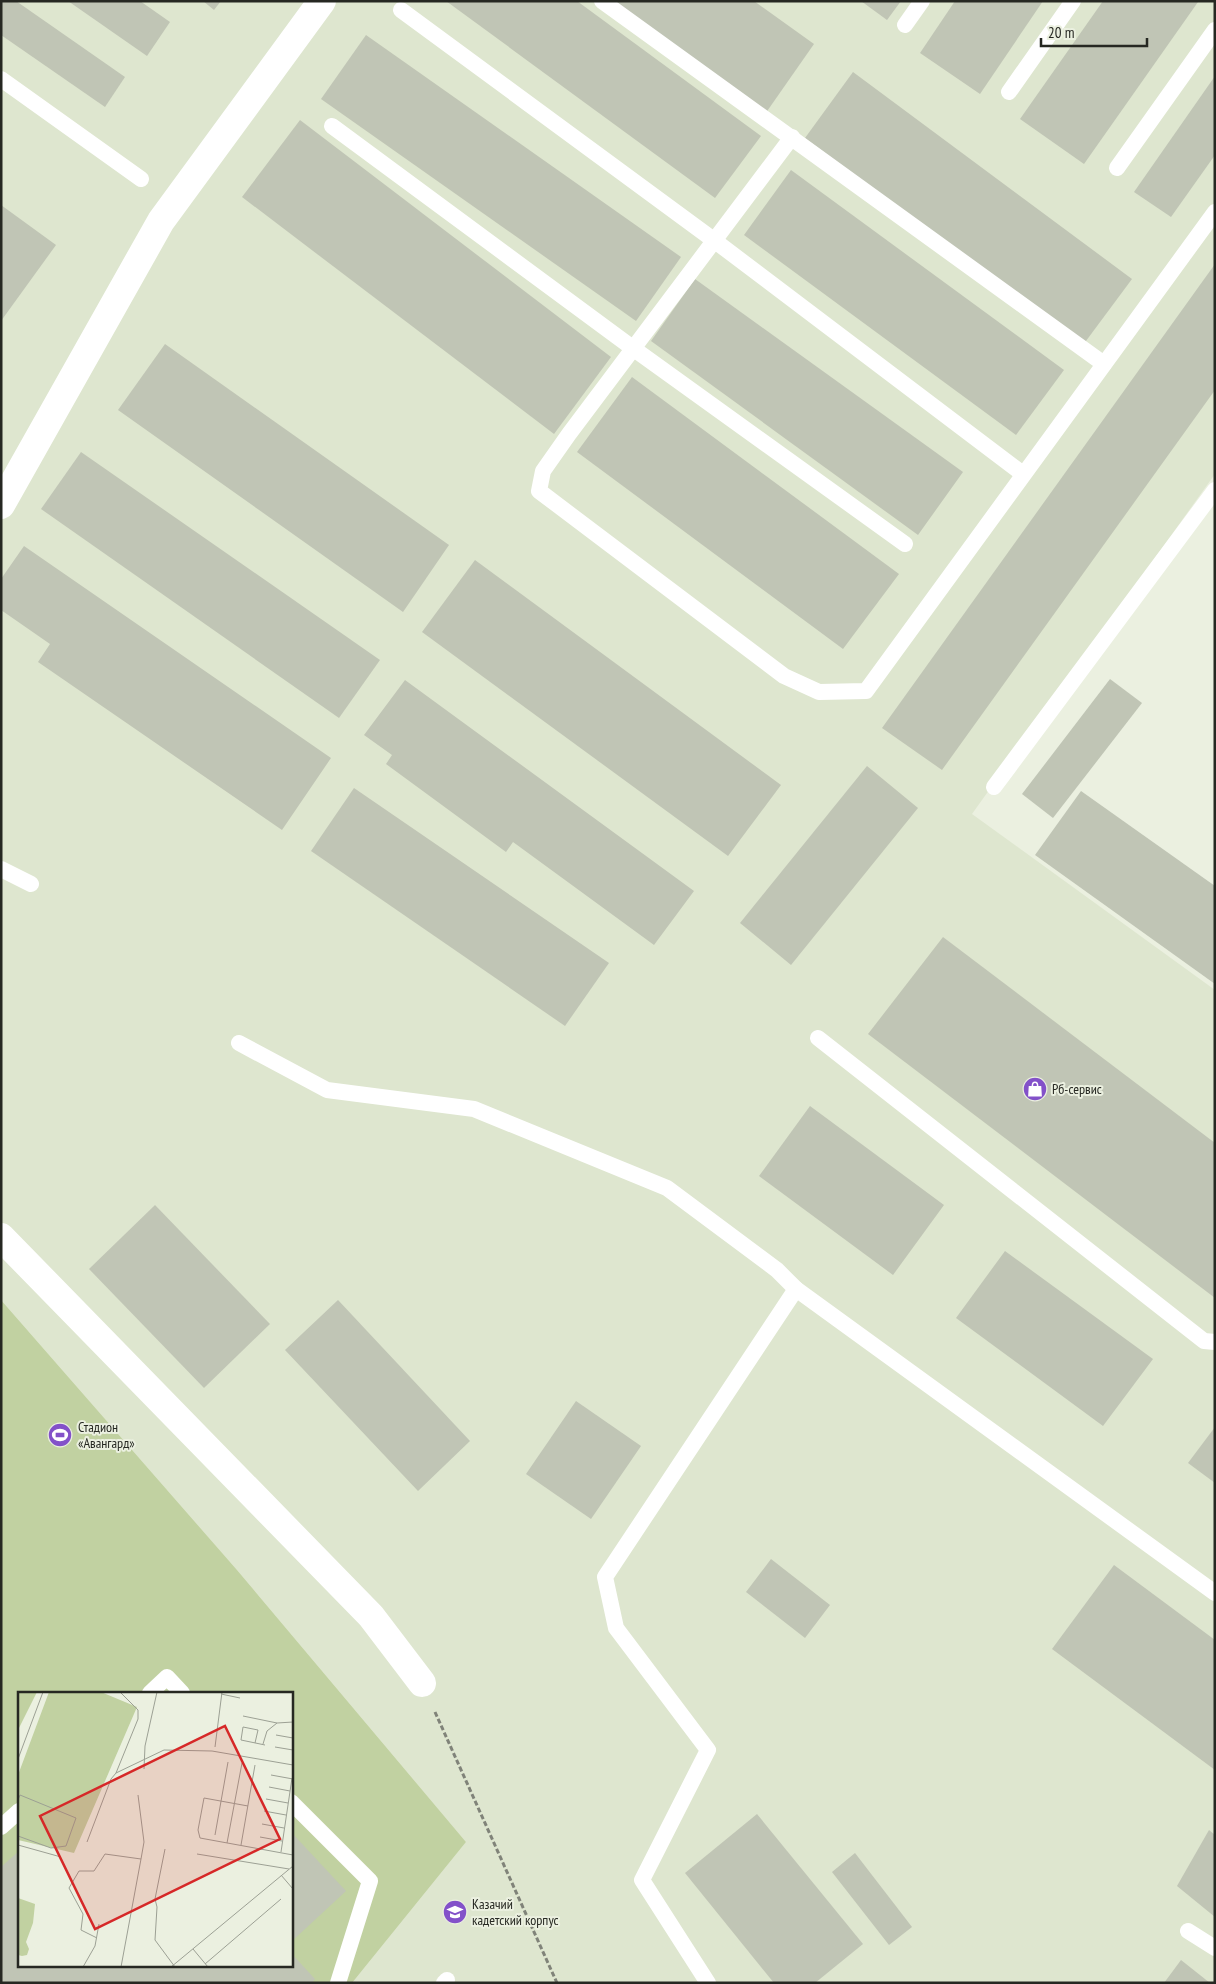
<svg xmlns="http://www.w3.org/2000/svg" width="1216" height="1984" font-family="'PT Sans Narrow',sans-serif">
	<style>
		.built { fill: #dee6cf }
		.green { fill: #c1d1a1; fill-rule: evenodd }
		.building { fill: #c0c5b5 }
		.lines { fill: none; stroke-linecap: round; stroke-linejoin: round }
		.path { stroke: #808379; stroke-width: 3; stroke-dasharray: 5 2.5; stroke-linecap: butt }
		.service { stroke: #fff; stroke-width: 16 }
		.minor { stroke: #fff; stroke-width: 28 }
		.labels { text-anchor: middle; stroke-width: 4; stroke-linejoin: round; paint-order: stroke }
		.poi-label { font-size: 14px; fill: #262822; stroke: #ebf0e0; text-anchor: start }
		.inset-road { fill: none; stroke: #9ca094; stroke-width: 1 }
		.view { fill: #d62828; fill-opacity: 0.15; stroke: #d62828; stroke-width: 2.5 }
		.inset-edge { fill: none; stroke: #262822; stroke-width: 2.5 }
	</style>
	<rect width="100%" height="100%" fill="#ebf0e0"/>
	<polygon class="built" points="1,1 1215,1 1215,474 972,814 1215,990 1215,1983 352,1983 466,1842 237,1570 1,1300"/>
	<path class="green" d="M1 1300 237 1570 466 1842 352 1983H1ZM19 1693H291V1965H19Z"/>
	<g class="building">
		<polygon points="1,1 16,1 125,77 105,107 1,35"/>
		<polygon points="68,1 140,1 170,22 147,56"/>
		<polygon points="203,1 221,1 214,10"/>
		<polygon points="446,1 577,1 761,136 715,198"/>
		<polygon points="600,1 754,1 814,44 763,117"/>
		<polygon points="861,1 901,1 887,20"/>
		<polygon points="955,1 1043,1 980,94 920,53"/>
		<polygon points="1103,1 1198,2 1084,164 1020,119"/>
		<polygon points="366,35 681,257 636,321 321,99"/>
		<polygon points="853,72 1132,279 1083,345 805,138"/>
		<polygon points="1215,76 1215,155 1171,217 1134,192"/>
		<polygon points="300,120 611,357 554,434 242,197"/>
		<polygon points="791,170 1064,370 1016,435 744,235"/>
		<polygon points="1,205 56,245 1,321"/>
		<polygon points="1215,264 1215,390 942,770 882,728"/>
		<polygon points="695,279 963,472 918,535 651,341"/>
		<polygon points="165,344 449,545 403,612 118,410"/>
		<polygon points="632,377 899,574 843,649 577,452"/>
		<polygon points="81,452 380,660 339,718 41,509"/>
		<polygon points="24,546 331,758 282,830 38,662 50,644 1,610 1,579"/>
		<polygon points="475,560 781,785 728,856 422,632"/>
		<polygon points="1110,679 1142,703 1053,818 1022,794"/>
		<polygon points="405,680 694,891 654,945 513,842 506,852 386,764 392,755 364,735"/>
		<polygon points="867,766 918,808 791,965 740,923"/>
		<polygon points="354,788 609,963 565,1026 311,851"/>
		<polygon points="1081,791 1215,886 1215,984 1035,855"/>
		<polygon points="943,937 1215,1143 1215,1298 868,1034"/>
		<polygon points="810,1106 944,1205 893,1275 759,1176"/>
		<polygon points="155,1205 270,1324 204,1388 89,1269"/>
		<polygon points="1005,1251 1153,1359 1103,1426 956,1318"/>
		<polygon points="338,1300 470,1441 418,1491 285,1350"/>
		<polygon points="576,1401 641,1446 591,1519 526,1474"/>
		<polygon points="1215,1427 1215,1483 1188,1463"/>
		<polygon points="771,1559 830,1605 805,1638 746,1592"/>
		<polygon points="1114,1565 1215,1640 1215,1770 1052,1649"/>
		<polygon points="757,1814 863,1944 815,1983 774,1983 685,1873"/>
		<polygon points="1209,1830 1215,1835 1215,1917 1177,1886"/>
		<polygon points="291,1832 346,1891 291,1942"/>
		<polygon points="19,1851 19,1965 291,1965 291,1953 315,1979 312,1983 1,1983 1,1867"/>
		<polygon points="855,1853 912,1927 889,1945 832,1872"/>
		<polygon points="1181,1960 1210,1983 1164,1983"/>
	</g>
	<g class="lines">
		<polyline class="path" points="435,1712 557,1983"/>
		<g class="service">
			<polyline points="602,1 1104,364"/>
			<polyline points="401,10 715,241 1023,474"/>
			<polyline points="905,25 922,1"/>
			<polyline points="1,79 141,179"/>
			<polyline points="1009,92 1073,1"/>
			<polyline points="332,126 634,349 905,544"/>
			<polyline points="792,137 569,434 543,471 539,491 784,676 819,692 866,691 1215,212"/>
			<polyline points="1117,168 1215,30"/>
			<polyline points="994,787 1215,490"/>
			<polyline points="1,869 31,884"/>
			<polyline points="818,1038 1204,1341 1215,1342"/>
			<polyline points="239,1043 327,1090 474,1109 667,1188 777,1270 796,1289"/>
			<polyline points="150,1693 167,1677 182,1693"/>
			<polyline points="291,1802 370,1881 338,1983"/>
			<polyline points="1,1827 19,1811"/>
			<polyline points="1188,1931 1215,1948"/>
			<polyline points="444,1983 447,1980"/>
			<polyline points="708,1983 642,1880 708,1750 616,1628 605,1577 796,1289 1215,1593"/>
		</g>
		<g class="minor">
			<polyline points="1,505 161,221 322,1"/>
			<polyline points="1,1237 371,1616 422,1683"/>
		</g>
	</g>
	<defs>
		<g id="shop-disc" transform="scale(1.25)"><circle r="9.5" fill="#8351c9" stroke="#ebf0e0"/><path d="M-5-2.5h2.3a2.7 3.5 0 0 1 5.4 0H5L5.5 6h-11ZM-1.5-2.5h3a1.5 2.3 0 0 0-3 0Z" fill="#fff"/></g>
		<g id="stadium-disc" transform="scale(1.25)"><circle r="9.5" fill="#8351c9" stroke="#ebf0e0"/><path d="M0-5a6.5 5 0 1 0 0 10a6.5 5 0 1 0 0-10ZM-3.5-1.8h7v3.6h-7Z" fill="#fff"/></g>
		<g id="university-disc" transform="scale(1.25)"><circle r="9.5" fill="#8351c9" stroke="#ebf0e0"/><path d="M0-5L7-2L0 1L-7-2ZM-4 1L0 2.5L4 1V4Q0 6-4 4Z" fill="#fff"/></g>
	</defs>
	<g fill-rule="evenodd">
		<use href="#shop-disc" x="1035" y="1089"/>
		<use href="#stadium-disc" x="60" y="1435"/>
		<use href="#university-disc" x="455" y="1912"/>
	</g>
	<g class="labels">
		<g class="poi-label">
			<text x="1052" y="1094">Рб-сервис</text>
			<text x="78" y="1432">Стадион<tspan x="78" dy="16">«Авангард»</tspan></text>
			<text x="472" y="1909">Казачий<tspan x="472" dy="16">кадетский корпус</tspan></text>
		</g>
	</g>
	<g transform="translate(18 1692)">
		<rect width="275" height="275" fill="#ebf0e0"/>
		<path d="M0 0H19L0 38ZM31 0H83L119 15 56 161 0 148V83ZM0 206 17 212 15 231 8 250 11 257 9 263 4 264 0 263Z" fill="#c1d1a1"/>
		<path class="inset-road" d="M203 2 222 6M225 24 259 31 275 30M258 43 275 46M237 51 240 38 225 35 223 48 247 53M245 52 249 39 259 31M197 55 204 0M257 55 275 58M0 67 25 0M126 77 127 54 139 0M98 81 120 27V18L102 0M253 83 275 87M251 95 272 99M120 103 126 150 123 167M248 107 270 111M0 108 2 103 58 126 48 154 33 156 0 144M230 114 186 106 180 138 182 146 275 163M246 119 268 123M244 132 266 136M197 143 210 70M242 145 264 149M69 150 93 87 98 81 146 58 194 59 275 73M209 151 224 71M0 153 43 165M223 153 237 73M275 155V172M147 157 137 207 139 215 137 248 157 275M263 160 274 86M179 162 271 177M263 183 275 197M79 246 63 238 65 222 51 196 61 179H76L87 162 123 167 103 275M175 257 190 275M187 272 263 207M65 275 77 254 81 232M153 275 275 174"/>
		<path class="view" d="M207 34 262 147 77 237 22 124Z"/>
		<rect width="275" height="275" class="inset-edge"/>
	</g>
	<rect width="1216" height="1984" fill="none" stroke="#262822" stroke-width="5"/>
	<path d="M1041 38v8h106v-8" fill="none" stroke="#262822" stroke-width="2.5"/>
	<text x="1048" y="38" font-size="15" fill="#262822" stroke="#ebf0e0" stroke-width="4" paint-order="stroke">20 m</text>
</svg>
